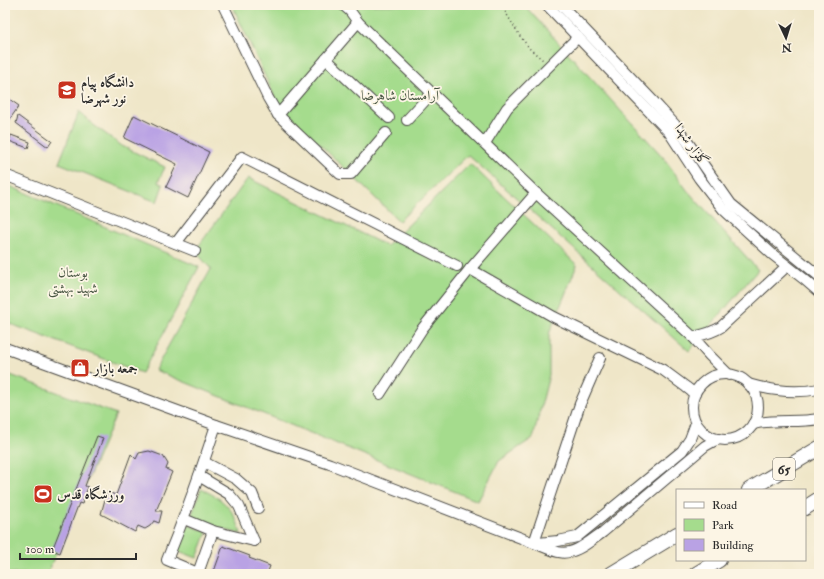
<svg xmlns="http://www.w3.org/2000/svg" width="824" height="579" font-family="'IM FELL Double Pica',Amiri,serif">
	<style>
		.green { fill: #a5dc8d; stroke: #68845c }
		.building { fill: #b9a2e4 }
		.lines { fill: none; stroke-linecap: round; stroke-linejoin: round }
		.minor-casing { stroke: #484743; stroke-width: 12 }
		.highway-casing { stroke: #484743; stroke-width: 16 }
		.path { stroke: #484743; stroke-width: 1.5; stroke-dasharray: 1 3; stroke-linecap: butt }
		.minor { stroke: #fff; stroke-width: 10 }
		.highway { stroke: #fff; stroke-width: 14 }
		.labels { text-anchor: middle; stroke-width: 3.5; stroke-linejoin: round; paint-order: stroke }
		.shield { fill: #fcf5e5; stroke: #6a6863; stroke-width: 1 }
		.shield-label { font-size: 13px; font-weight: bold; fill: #2b2b2b }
		.poi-label { font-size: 14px; font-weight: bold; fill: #2b2b2b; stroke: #fcf5e5; text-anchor: start }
		.park-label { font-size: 14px; fill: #4a5744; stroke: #fcf5e5 }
		.street-label { font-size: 14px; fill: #2b2b2b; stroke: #fcf5e5 }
	</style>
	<rect width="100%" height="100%" fill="#fcf5e5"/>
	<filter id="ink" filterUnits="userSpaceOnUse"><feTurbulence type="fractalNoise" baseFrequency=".025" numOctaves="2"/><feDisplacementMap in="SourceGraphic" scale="8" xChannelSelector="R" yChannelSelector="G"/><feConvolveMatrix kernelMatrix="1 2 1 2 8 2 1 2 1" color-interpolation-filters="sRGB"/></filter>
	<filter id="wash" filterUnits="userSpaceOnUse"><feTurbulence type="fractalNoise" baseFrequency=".012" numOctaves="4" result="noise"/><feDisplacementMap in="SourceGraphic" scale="16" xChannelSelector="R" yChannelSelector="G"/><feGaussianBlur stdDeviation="0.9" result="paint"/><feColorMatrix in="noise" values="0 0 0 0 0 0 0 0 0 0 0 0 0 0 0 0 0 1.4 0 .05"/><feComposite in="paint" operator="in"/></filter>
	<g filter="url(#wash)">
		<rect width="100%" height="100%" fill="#efe6c8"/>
		<g class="green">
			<polygon points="232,5 524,5 663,157 687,190 758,270 689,351 468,155 399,221 278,104"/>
			<polygon points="79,112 95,126 122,146 165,167 158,182 163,185 157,202 59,163"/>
			<polygon points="470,164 577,265 549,334 549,375 533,438 499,461 478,501 155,370 211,269 195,251 248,178 387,246"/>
			<polygon points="5,184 199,267 142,373 5,322"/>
			<polygon points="5,373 116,414 47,574 5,574"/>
			<path d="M201 489C224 499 235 510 241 534L211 526 191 517Z"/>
			<polygon points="186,524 207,532 197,558 176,550"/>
		</g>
		<g id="blocks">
			<g class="building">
				<polygon points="5,96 19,106 5,126"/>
				<polygon points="134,115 209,152 188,198 166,187 177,164 124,138"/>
				<polygon points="18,116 52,141 48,147 16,123"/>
				<polygon points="11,135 30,142 28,148 9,141"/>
				<polygon points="97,436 103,438 85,486 88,487 82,504 79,503 60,553 52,550"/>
				<polygon points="149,451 163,456 168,464 166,469 172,472 156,511 162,511 159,523 154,521 150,526 145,529 138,526 135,532 101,514 107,492 116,495 131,454 136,459 139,453"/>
				<polygon points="223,546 250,556 249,558 270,566 267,574 213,574"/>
			</g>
		</g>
	</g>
	<g filter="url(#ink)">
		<use href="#blocks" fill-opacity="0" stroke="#484743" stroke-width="1"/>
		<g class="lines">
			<g class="minor-casing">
				<g id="minor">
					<polyline points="223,5 268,98 278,115 358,22"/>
					<path d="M343 5 350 11 358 22 536 193 693 337C702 335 712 333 721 327L787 266"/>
					<polyline points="547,5 669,132 699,178 723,209 772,254 804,279 819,292"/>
					<polyline points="561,5 653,101 677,127 731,204 819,276"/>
					<polyline points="326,59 389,118"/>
					<polyline points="278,115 340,174 351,174 386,133"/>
					<polyline points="407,120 432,93"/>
					<polyline points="485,143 507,108 578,37"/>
					<polyline points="5,175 195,251"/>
					<polyline points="176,243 242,157 457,266"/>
					<polyline points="470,269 554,317 663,370 686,387 695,394"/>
					<polyline points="693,337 709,355 729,375"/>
					<polyline points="5,348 216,425 330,464 534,543 580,404 600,358"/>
					<circle cx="725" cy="407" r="33"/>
					<path d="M748 384C772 391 795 394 819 389"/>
					<polyline points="380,394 422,329 470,269 536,193"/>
					<path d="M753 424C775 419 797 423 819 419"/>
					<polyline points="204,462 236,479 252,493 258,508"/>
					<polyline points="199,476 229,494 239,506 254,541"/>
					<path d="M184 519 213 531 198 573 167 560C185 516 201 471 216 425"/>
					<polyline points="213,531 254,541"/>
					<path d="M534 543C542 546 550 550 558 552 574 556 590 541 603 532L705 446 714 441 719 439"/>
					<polyline points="538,543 558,541 577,537 682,451 690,439 696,423"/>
				</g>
			</g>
			<g class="highway-casing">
				<g id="highway">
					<polyline points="749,490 819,448"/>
					<polyline points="805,508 819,499"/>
					<polyline points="611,574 677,534"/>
					<polyline points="696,574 719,560"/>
				</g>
			</g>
			<polyline class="path" points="501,5 520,36 530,49 543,60"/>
			<use href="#minor" class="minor"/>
			<use href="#highway" class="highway"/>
		</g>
	</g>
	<defs>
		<g id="university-square" transform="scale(1)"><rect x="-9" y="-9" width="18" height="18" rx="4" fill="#c8321e" stroke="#fcf5e5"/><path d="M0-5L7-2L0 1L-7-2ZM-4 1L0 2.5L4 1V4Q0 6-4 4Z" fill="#fff"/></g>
		<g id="shop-square" transform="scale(1)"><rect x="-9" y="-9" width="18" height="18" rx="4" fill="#c8321e" stroke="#fcf5e5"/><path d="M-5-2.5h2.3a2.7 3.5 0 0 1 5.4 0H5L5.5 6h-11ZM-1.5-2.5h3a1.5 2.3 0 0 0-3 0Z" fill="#fff"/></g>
		<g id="stadium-square" transform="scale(1)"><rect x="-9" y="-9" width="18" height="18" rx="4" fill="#c8321e" stroke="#fcf5e5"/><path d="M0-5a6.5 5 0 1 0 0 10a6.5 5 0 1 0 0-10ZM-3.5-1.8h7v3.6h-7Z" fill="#fff"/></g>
	</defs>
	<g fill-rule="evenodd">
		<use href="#university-square" x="67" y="90"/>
		<use href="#shop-square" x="80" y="368"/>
		<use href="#stadium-square" x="43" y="494"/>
	</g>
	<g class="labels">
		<rect class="shield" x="773" y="458" width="22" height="22" rx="3"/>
		<g class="shield-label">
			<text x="784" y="474">65</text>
		</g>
		<g class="poi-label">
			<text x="81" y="87">دانشگاه پیام<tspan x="81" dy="16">نور شهرضا</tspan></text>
			<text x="94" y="373">جمعه بازار</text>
			<text x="57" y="499">ورزشگاه قدس</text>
		</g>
		<g class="park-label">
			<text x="400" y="100">آرامستان شاهرضا</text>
			<text x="73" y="277">بوستان<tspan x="73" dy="16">شهید بهشتی</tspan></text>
		</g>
		<g class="street-label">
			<text transform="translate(692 144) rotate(55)" y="5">گلزار شهدا</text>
		</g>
	</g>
	<rect width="824" height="579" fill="none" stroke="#fcf5e5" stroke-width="20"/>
	<rect x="676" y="489" width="130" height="72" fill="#fcf5e5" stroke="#a8a49b"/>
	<rect x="684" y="502" width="20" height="6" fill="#ffffff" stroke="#a8a49b"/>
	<text x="712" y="509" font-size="12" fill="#2b2b2b">Road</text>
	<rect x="684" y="519" width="20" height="12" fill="#a5dc8d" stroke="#a8a49b"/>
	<text x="712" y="529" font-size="12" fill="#2b2b2b">Park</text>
	<rect x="684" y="539" width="20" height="12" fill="#b9a2e4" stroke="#a8a49b"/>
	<text x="712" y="549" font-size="12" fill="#2b2b2b">Building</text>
	<g transform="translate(786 38) rotate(176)" stroke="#fcf5e5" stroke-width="3" paint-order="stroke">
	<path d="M0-3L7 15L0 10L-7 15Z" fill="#2b2b2b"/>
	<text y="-6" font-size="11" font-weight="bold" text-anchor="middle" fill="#2b2b2b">N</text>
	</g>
	<path d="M20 553v6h116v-6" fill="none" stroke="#2b2b2b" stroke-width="2"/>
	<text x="26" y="553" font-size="12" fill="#2b2b2b" stroke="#fcf5e5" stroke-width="3" paint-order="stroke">100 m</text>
</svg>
